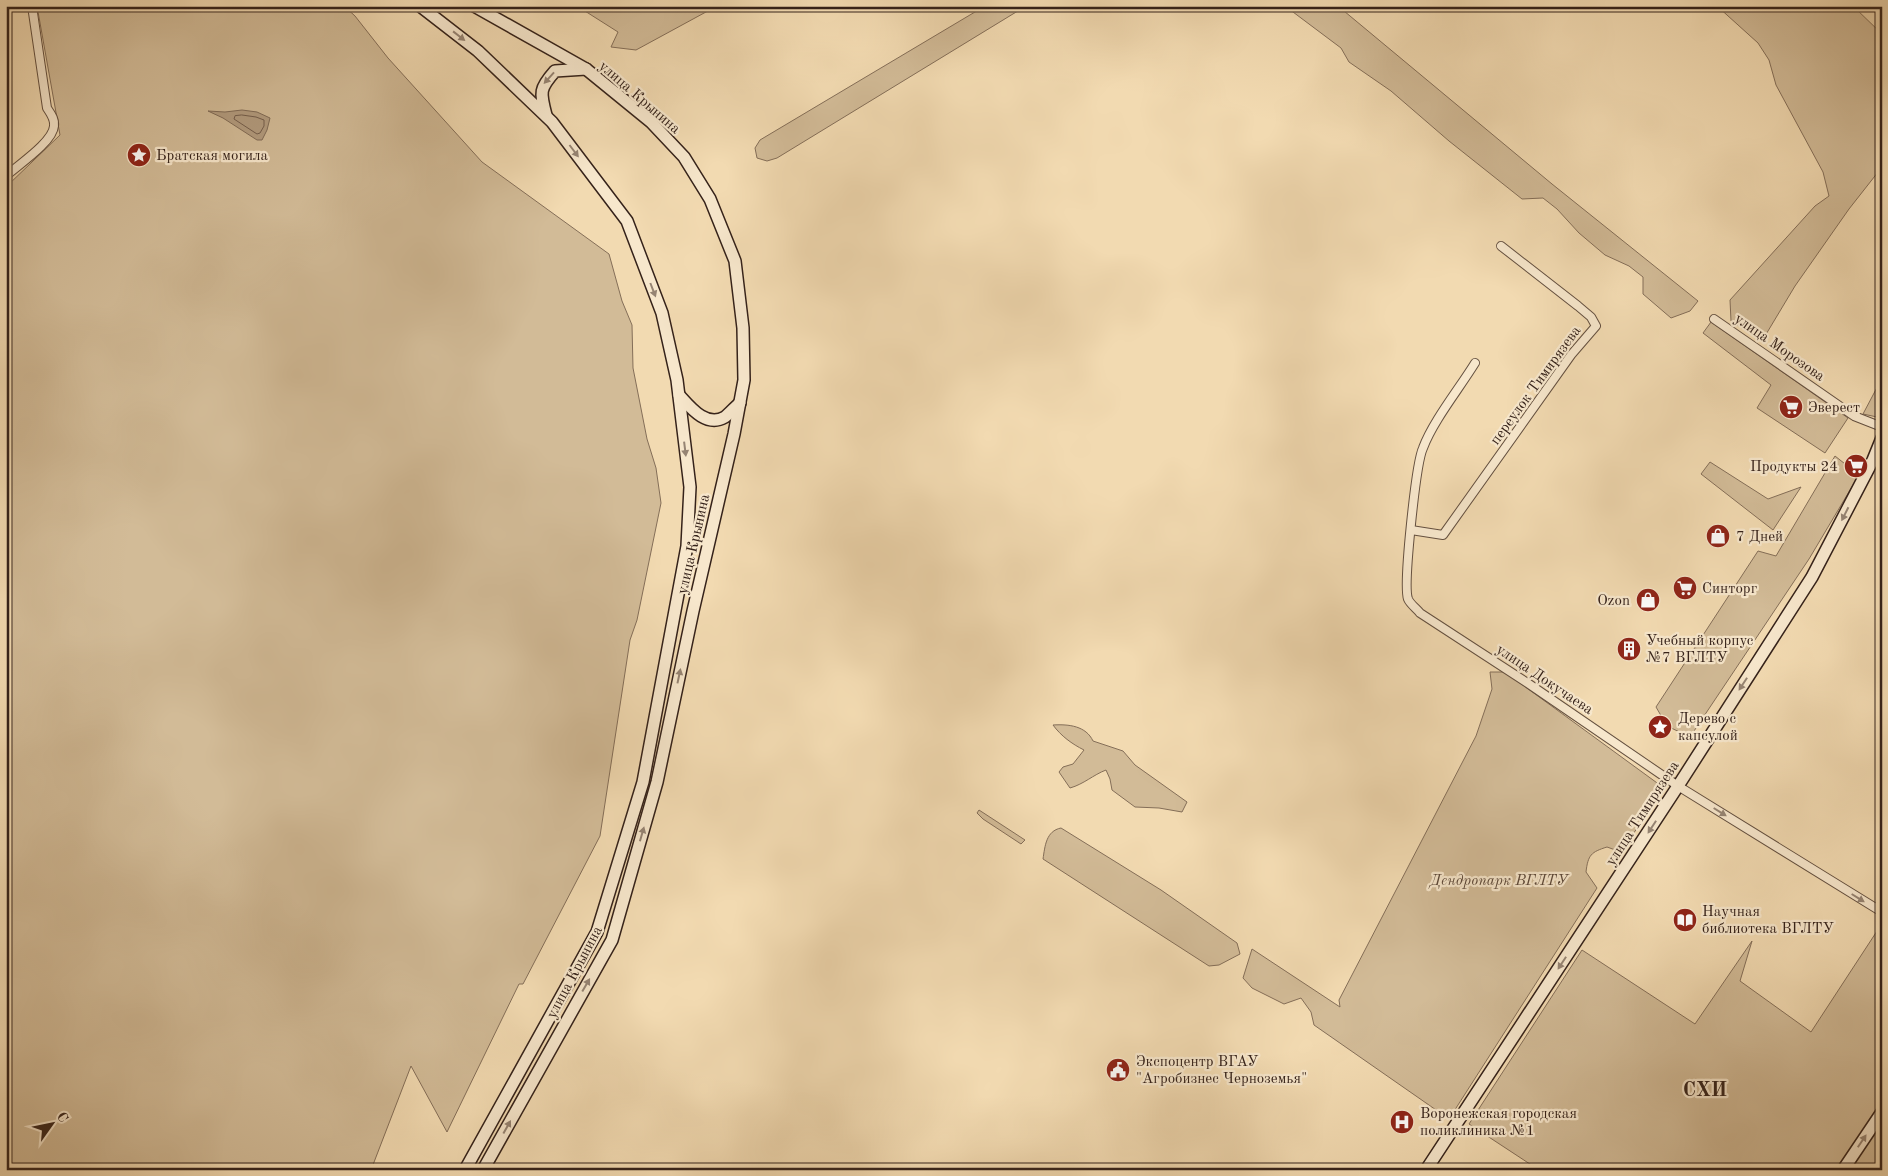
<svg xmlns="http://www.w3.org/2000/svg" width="1888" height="1176" font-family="'Old Standard TT',serif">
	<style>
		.green { fill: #d2bb97; stroke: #846e58 }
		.water { fill: #b29b7e; stroke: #806b56 }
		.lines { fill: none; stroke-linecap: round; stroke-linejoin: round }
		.shore { stroke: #745e4c; stroke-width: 1 }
		.street-casing { stroke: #645040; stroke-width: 10 }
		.secondary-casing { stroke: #35221a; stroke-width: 14 }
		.street { stroke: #f7e7cc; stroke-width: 8 }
		.secondary { stroke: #f7e7cc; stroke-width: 11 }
		.oneway { fill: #968473 }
		.labels { text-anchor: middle; stroke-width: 4.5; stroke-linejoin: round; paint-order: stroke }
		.street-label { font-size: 15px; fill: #35221a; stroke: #f7e7cc }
		.poi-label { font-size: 15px; fill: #35221a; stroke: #f7e7cc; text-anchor: start }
		.park-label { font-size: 15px; font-style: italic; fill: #5c4839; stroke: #f7e7cc }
		.district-label { font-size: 20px; font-weight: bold; fill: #35221a; stroke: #f7e7cc }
	</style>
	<rect width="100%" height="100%" fill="#f2dab1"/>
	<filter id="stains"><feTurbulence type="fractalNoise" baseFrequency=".004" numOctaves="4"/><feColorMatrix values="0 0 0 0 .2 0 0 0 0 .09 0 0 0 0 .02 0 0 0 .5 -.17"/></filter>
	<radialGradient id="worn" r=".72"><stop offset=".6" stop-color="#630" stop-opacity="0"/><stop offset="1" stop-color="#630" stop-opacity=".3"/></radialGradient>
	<g class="green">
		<polygon points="37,6 344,6 355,16 388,58 482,162 609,254 622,301 632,325 633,368 647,439 656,468 661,503 637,620 630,640 600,836 523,984 519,984 447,1132 411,1066 371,1170 6,1170 6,187 60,135"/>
		<polygon points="577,6 717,6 636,50 611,47 618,32"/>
		<polygon points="985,6 1026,6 777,158 767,161 757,158 755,148 760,140"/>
		<polygon points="1285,6 1338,6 1552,184 1698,301 1690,311 1671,318 1643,294 1643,277 1629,266 1605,255 1579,233 1557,209 1543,198 1522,199 1449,141 1391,91 1349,62 1341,48"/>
		<polygon points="1717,6 1853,6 1882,34 1882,167 1849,209 1795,286 1762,341 1731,321 1730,300 1815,206 1829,196 1823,172 1776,85 1769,60 1758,43"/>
		<polygon points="1711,322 1848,418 1825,453 1757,408 1771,385 1703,333"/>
		<polygon points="1882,378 1882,409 1877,417 1863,414"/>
		<polygon points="1835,456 1859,475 1809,559 1690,737 1667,726 1656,707 1758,551 1776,556"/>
		<polygon points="1710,462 1768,499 1801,487 1773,530 1701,474"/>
		<path d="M1490 672H1505L1664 788 1621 852 1607 847C1591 852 1588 855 1586 872L1597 888 1449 1119 1314 1025 1311 1012 1301 998 1284 1004 1252 988 1243 978 1252 949 1340 1007 1339 1000 1476 736 1492 689Z"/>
		<path d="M1053 725C1069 724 1086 726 1093 741L1123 751 1135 765 1187 802 1182 812 1159 808 1135 807 1112 790 1110 779 1106 770C1093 775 1084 784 1070 788L1059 772 1063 767 1073 764 1084 750C1072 744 1061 736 1053 725Z"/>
		<polygon points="979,810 1025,840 1021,844 983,819 977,813"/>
		<path d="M1061 828 1161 890 1237 943 1240 954 1219 965 1209 966 1043 859C1045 846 1046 831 1061 828Z"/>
		<polygon points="1879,928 1882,930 1882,1170 1539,1170 1469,1124 1582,950 1695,1024 1752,941 1740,981 1811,1032"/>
	</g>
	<polygon class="water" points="242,110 257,112 270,118 267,130 262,140 257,140 223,118 208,111 225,112"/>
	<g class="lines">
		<polygon class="shore" points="242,115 256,117 264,120 264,126 260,133 257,134 234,119 235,116"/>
		<g class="street-casing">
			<g id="street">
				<path d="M6 176C18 165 53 142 54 126 55 119 51 114 47 108L32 6"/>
				<polyline points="1714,319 1854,416 1882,427"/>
				<path d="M1475 363C1459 389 1433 421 1423 448 1416 463 1403 585 1408 599 1410 604 1417 609 1420 613L1529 684 1678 786 1882 912"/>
				<polyline points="1411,530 1443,535 1571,355 1596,326 1591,317 1578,306 1501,246"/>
			</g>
		</g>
		<g class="secondary-casing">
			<g id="secondary">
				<polyline points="420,6 478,51 552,122 627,221 662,313 677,380 690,487 687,546 643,782 597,932 465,1170"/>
				<polyline points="474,6 586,69 651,122 684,157 710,199 735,261 743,328 744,380 734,434 693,611 657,782 612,940 483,1170"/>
				<path d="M546 115C540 92 539 89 555 71L586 69"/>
				<path d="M679 395C690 407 706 428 725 417 730 413 735 407 740 403"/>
				<polyline points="1426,1170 1678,786 1812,577 1873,460 1882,438"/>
				<polyline points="1843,1170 1882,1112"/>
			</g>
		</g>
		<use href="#street" class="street"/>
		<use href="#secondary" class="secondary"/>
	</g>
	<defs><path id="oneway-solid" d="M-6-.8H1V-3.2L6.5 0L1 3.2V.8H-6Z" transform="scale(1.25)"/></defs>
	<g class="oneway">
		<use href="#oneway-solid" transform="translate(459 36) rotate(38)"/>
		<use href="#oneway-solid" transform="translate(549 78) rotate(132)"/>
		<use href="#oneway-solid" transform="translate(574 151) rotate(53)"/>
		<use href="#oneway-solid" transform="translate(653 290) rotate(69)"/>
		<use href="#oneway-solid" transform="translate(685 449) rotate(83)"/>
		<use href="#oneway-solid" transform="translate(1845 514) rotate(117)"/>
		<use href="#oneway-solid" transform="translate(679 676) rotate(-78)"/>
		<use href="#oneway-solid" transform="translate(1743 684) rotate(123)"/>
		<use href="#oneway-solid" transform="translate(1720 812) rotate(32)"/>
		<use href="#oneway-solid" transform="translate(1652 827) rotate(123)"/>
		<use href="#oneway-solid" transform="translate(642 834) rotate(-74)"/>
		<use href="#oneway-solid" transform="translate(1858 898) rotate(32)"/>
		<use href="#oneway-solid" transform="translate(1562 963) rotate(123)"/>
		<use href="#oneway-solid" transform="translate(586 985) rotate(-60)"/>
		<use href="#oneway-solid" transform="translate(507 1127) rotate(-61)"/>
		<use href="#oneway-solid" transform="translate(1862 1141) rotate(-56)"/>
	</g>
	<defs>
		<g id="sight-disc" transform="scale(1.25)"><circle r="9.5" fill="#8f2418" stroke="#f7e7cc"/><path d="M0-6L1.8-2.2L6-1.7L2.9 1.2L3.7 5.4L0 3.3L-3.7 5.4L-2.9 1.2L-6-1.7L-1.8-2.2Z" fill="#fff"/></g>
		<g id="supermarket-disc" transform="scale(1.25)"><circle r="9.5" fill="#8f2418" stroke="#f7e7cc"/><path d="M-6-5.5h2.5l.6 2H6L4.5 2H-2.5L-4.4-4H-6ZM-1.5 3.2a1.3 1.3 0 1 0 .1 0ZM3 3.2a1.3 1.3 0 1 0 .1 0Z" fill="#fff"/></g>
		<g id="shop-disc" transform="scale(1.25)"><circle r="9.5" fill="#8f2418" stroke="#f7e7cc"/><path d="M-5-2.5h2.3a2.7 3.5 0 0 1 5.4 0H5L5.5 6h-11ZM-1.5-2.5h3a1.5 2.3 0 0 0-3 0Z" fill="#fff"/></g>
		<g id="building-disc" transform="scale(1.25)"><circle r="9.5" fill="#8f2418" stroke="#f7e7cc"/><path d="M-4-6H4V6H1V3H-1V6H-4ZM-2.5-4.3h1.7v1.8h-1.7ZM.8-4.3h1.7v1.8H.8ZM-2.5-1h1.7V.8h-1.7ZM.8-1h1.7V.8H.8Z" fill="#fff"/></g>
		<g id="library-disc" transform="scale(1.25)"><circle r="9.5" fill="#8f2418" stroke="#f7e7cc"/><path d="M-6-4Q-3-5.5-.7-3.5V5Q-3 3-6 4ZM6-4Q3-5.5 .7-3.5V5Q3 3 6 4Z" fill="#fff"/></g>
		<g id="civic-disc" transform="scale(1.25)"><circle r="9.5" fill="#8f2418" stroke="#f7e7cc"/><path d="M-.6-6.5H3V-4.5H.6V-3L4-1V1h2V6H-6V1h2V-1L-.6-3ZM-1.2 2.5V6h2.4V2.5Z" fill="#fff"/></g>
		<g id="hospital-disc" transform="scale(1.25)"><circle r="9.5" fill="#8f2418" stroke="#f7e7cc"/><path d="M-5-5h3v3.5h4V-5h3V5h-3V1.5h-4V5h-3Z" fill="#fff"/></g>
	</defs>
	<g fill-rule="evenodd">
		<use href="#sight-disc" x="139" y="155"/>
		<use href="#supermarket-disc" x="1791" y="407"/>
		<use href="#supermarket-disc" x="1856" y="466"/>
		<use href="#shop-disc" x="1718" y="536"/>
		<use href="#supermarket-disc" x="1685" y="588"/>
		<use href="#shop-disc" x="1648" y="600"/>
		<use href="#building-disc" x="1629" y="649"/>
		<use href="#sight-disc" x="1660" y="727"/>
		<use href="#library-disc" x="1685" y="920"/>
		<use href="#civic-disc" x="1118" y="1070"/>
		<use href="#hospital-disc" x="1402" y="1122"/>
	</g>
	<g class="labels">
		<g class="street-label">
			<text transform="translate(640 97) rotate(41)" y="5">улица Крынина</text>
			<text transform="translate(1780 347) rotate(35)" y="5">улица Морозова</text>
			<text transform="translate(1535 385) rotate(-54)" y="5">переулок Тимирязева</text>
			<text transform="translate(693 544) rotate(-77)" y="5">улица Крынина</text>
			<text transform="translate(1545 679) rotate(34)" y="5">улица Докучаева</text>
			<text transform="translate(1642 813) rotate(-57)" y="5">улица Тимирязева</text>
			<text transform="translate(574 972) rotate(-62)" y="5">улица Крынина</text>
		</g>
		<g class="poi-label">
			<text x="156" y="160">Братская могила</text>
			<text x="1808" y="412">Эверест</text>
			<text x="1838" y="471" text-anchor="end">Продукты 24</text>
			<text x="1736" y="541">7 Дней</text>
			<text x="1702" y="593">Синторг</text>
			<text x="1630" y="605" text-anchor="end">Ozon</text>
			<text x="1646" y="645">Учебный корпус<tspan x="1646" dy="17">№7 ВГЛТУ</tspan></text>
			<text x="1678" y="723">Дерево с<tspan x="1678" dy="17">капсулой</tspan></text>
			<text x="1702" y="916">Научная<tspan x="1702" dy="17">библиотека ВГЛТУ</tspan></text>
			<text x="1136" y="1066">Экспоцентр ВГАУ<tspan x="1136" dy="17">"Агробизнес Черноземья"</tspan></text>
			<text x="1420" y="1118">Воронежская городская<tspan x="1420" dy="17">поликлиника №1</tspan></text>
		</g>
		<g class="park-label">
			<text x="1499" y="885">Дендропарк ВГЛТУ</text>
		</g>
		<g class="district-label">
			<text x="1705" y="1096">СХИ</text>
		</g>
	</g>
	<rect width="1888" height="1176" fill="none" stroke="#f2dab1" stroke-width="25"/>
	<rect x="8" y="8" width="1873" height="1161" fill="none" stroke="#35221a" stroke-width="2.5"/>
	<rect x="12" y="12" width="1863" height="1151" fill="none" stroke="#35221a"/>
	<g transform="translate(52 1124) rotate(57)" stroke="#f7e7cc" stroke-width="4" paint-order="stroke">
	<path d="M0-4L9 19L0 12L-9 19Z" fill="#35221a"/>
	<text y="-8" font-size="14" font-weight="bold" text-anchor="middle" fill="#35221a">С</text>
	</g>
	<rect width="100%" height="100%" filter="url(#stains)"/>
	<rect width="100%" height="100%" fill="url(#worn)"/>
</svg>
